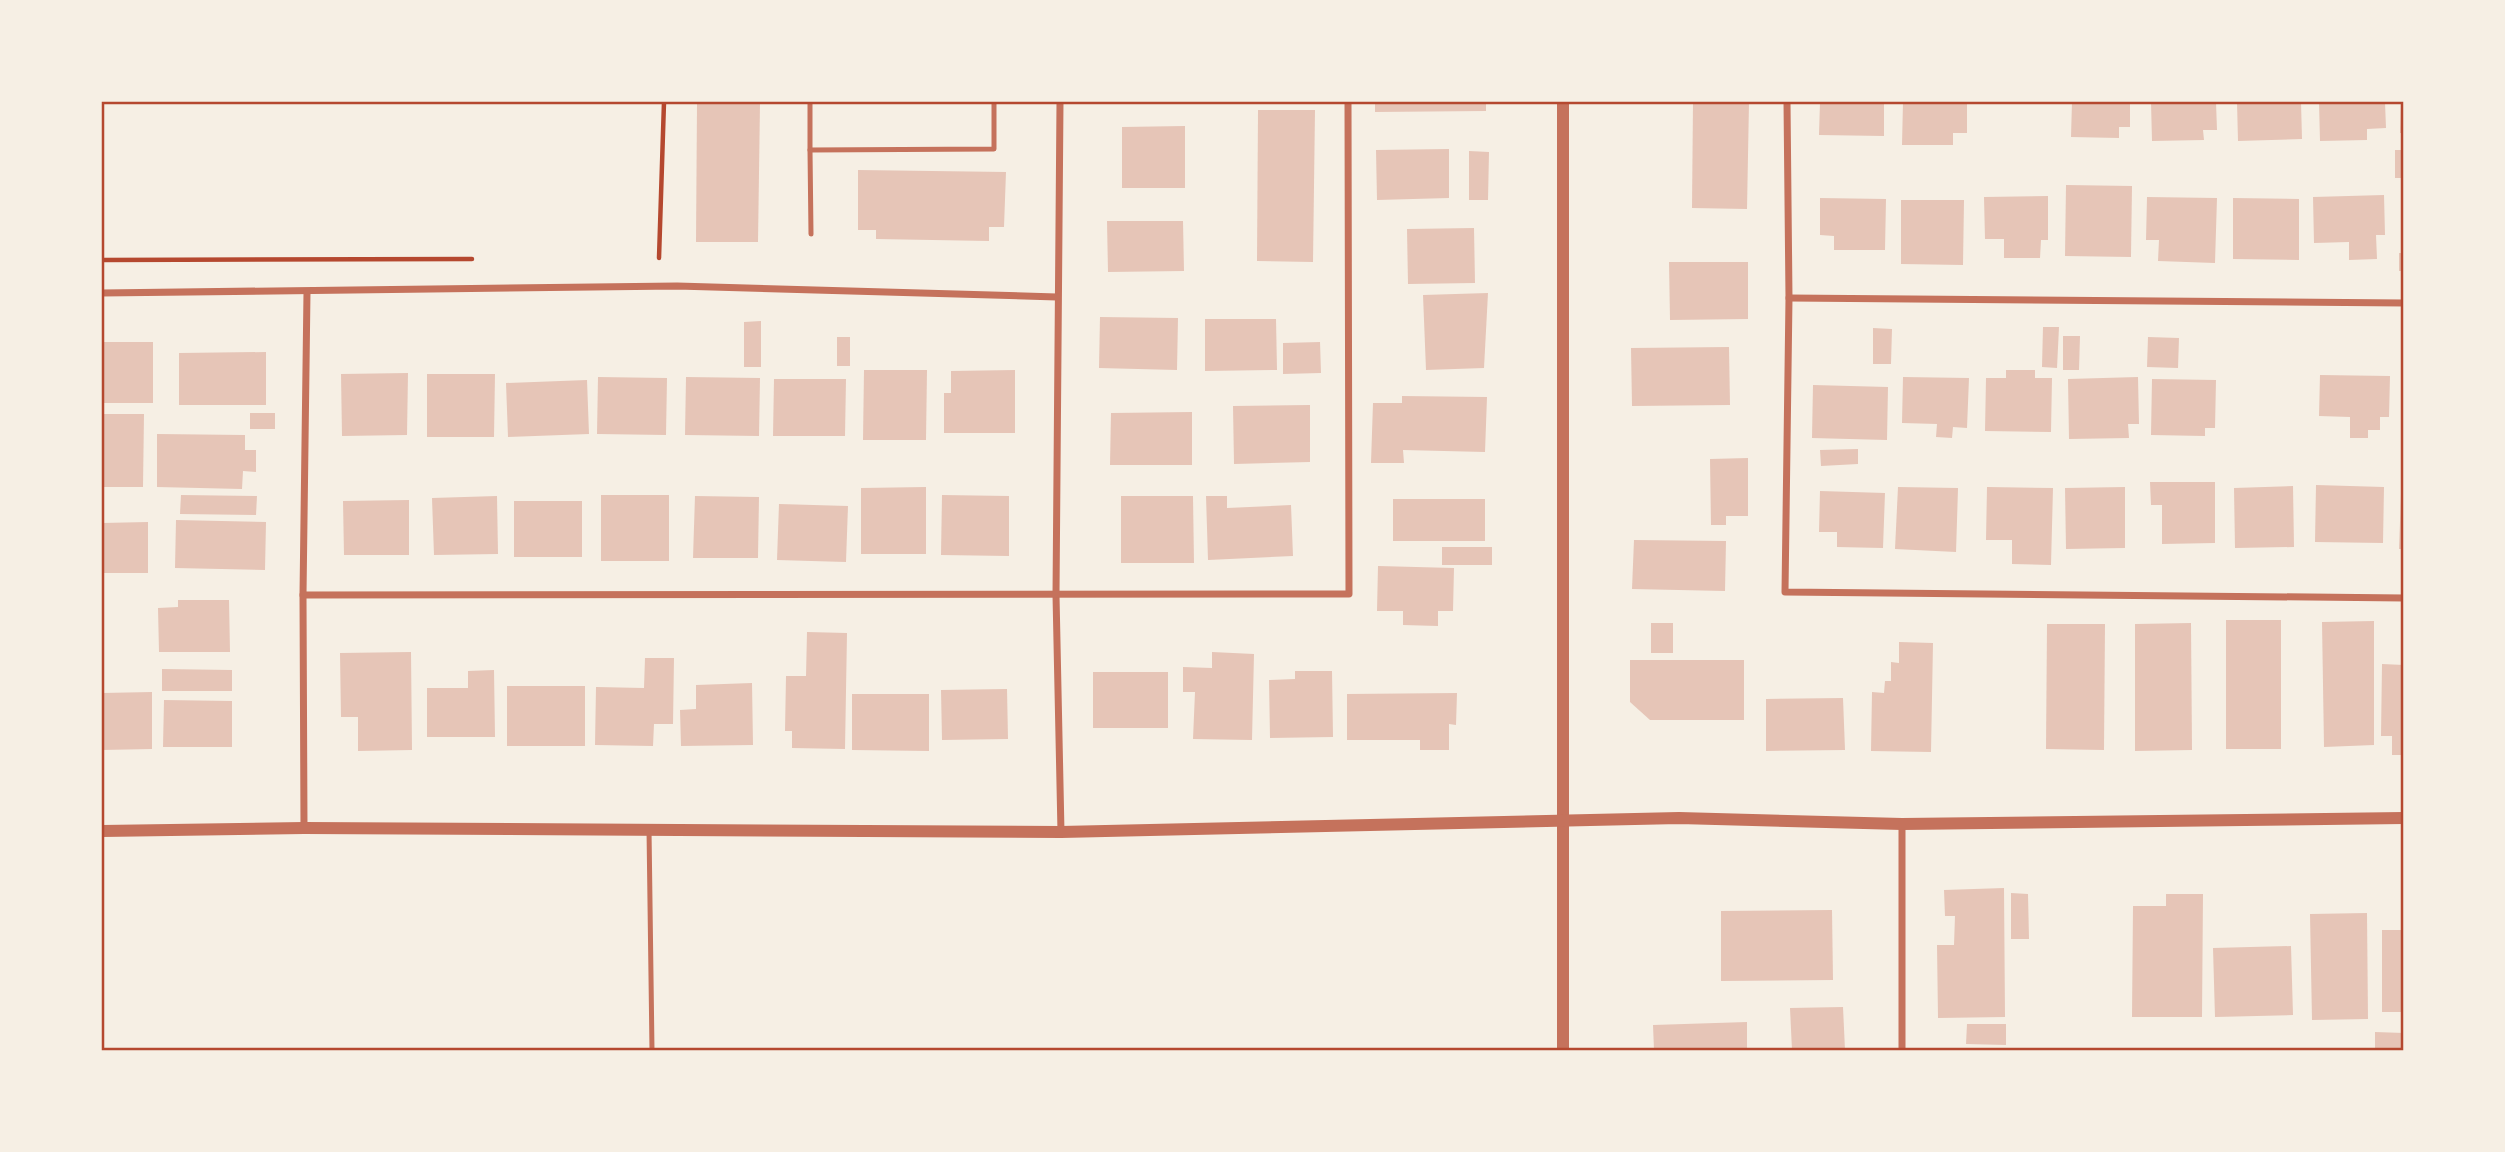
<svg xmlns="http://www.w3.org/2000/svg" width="2505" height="1152" font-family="Inter,sans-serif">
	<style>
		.building { fill: #e6c5b7 }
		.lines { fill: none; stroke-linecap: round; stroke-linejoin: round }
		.path { stroke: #b5482f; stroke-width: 4.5 }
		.service { stroke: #c5725c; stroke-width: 5 }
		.minor { stroke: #c5725c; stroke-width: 7 }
		.tertiary { stroke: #c5725c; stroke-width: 12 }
		.neatline { fill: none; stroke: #b5482f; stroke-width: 2.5 }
	</style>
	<rect width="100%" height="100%" fill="#f6efe4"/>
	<g class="building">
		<polygon points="1375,102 1486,102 1486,111 1375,112"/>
		<polygon points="1693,102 1749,102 1747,209 1692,208"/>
		<polygon points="1820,102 1884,102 1884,136 1819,135"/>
		<polygon points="1903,102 1967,102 1967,133 1953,133 1953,145 1902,145"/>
		<polygon points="2072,102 2130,102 2130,127 2119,127 2119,138 2071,137"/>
		<polygon points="2151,102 2216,102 2217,130 2203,130 2204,140 2152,141"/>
		<polygon points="2237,102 2301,102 2302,139 2238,141"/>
		<polygon points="2319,102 2385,102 2386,128 2367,129 2367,140 2320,141"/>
		<polygon points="2401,102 2404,102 2404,133 2400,133"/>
		<polygon points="697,103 760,103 758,242 696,242"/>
		<polygon points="1258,110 1315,110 1313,262 1257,261"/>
		<polygon points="1185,126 1185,188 1122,188 1122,127"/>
		<polygon points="1449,149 1449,198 1377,200 1376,150"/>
		<rect x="2395" y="150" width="9" height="28"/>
		<polygon points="1469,151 1489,152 1488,200 1469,200"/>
		<polygon points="858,170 1006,172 1004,227 989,227 989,241 876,239 876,230 858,230"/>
		<polygon points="2066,185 2132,186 2131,257 2065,256"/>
		<polygon points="2384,195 2385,235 2376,235 2377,259 2349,260 2349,242 2314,243 2313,197"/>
		<polygon points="2048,196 2048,240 2041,240 2040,258 2004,258 2004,239 1985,239 1984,197"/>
		<polygon points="2147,197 2217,198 2215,263 2158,261 2159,240 2146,240"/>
		<polygon points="1820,198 1886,199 1885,250 1834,250 1834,236 1820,235"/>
		<polygon points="2233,198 2299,199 2299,260 2233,259"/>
		<polygon points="1901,200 1964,200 1963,265 1901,264"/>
		<polygon points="1107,221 1183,221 1184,271 1108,272"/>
		<polygon points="1474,228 1475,283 1408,284 1407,229"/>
		<rect x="2399" y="253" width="5" height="18"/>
		<polygon points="1669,262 1748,262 1748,319 1670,320"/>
		<polygon points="1488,293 1484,368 1426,370 1423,295"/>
		<polygon points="1100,317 1178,318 1177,370 1099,368"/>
		<polygon points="1205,319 1276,319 1277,370 1205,371"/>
		<polygon points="761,321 761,367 744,367 744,322"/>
		<polygon points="2043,327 2059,327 2057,368 2042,367"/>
		<polygon points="1873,328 1892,329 1891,364 1873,364"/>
		<polygon points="2063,336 2080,336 2079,370 2063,370"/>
		<rect x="837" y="337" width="13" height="29"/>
		<polygon points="2148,337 2179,338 2178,368 2147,367"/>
		<rect x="102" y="342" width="51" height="61"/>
		<polygon points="1320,342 1321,373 1283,374 1283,343"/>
		<polygon points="1729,347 1730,405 1632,406 1631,348"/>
		<polygon points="266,352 266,405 179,405 179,353"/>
		<polygon points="864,370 927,370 926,440 863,440"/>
		<polygon points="1015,370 1015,433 944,433 944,393 951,393 951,371"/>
		<polygon points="2006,370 2035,370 2035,378 2052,378 2051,432 1985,431 1986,378 2006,378"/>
		<polygon points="408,373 407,435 342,436 341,374"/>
		<polygon points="427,374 495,374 494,437 427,437"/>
		<polygon points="2320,375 2390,376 2389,417 2380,417 2380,430 2368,430 2368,438 2350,438 2350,417 2319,416"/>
		<polygon points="598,377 667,378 666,435 597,434"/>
		<polygon points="686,377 760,378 759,436 685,435"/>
		<polygon points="1903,377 1969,378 1967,428 1953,427 1952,438 1936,437 1937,424 1902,423"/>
		<polygon points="2138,377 2139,424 2128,424 2129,438 2069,439 2068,379"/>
		<polygon points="774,379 846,379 845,436 773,436"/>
		<polygon points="2152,379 2216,380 2215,428 2205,428 2205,436 2151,435"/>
		<polygon points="587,380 589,434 508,437 506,383"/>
		<polygon points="1813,385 1888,387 1887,440 1812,438"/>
		<polygon points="1402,396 1487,397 1485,452 1403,450 1404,463 1371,463 1373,403 1402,403"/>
		<polygon points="1310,405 1310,462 1234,464 1233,406"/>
		<polygon points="1192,412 1192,465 1110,465 1111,413"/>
		<rect x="250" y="413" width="25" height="16"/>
		<polygon points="102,414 144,414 143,487 102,487"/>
		<polygon points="157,434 245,435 245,450 256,450 256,472 243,471 242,489 157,487"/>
		<polygon points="1858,449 1858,464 1821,466 1820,450"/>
		<polygon points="1748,458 1748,516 1726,516 1726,525 1711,525 1710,459"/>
		<polygon points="2150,482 2215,482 2215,543 2162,544 2162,505 2151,505"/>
		<polygon points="2316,485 2384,487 2383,543 2315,542"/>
		<polygon points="2293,486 2294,547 2235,548 2234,488"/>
		<polygon points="926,487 926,554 861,554 861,488"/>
		<polygon points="1898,487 1958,488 1956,552 1895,549"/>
		<polygon points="1987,487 2053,488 2051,565 2012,564 2012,540 1986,540"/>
		<polygon points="2125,487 2125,548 2066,549 2065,488"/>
		<polygon points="1820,491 1885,493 1883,548 1837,547 1837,532 1819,532"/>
		<polygon points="181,495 257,496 256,515 180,514"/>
		<rect x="601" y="495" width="68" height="66"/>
		<polygon points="942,495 1009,496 1009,556 941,555"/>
		<polygon points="2401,495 2404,495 2404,549 2399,549"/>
		<polygon points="497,496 498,554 434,555 432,498"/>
		<polygon points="695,496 759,497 758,558 693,558"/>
		<polygon points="1121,496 1193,496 1194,563 1121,563"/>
		<polygon points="1206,496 1227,496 1227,508 1291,505 1293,556 1208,560"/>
		<rect x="1393" y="499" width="92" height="42"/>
		<polygon points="409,500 409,555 344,555 343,501"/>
		<rect x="514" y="501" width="68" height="56"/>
		<polygon points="779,504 848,506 846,562 777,560"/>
		<polygon points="176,520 266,522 265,570 175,568"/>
		<polygon points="148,522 148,573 102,573 102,523"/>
		<polygon points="1634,540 1726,541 1725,591 1632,589"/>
		<rect x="1442" y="547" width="50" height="18"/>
		<polygon points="1378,566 1454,568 1453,611 1438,611 1438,626 1403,625 1403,611 1377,611"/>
		<polygon points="178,600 229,600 230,652 159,652 158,608 178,607"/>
		<rect x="2226" y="620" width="55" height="129"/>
		<polygon points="2374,621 2374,745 2324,747 2322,622"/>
		<rect x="1651" y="623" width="22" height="30"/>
		<polygon points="2191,623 2192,750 2135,751 2135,624"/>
		<polygon points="2047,624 2105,624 2104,750 2046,749"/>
		<polygon points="807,632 847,633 845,749 792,748 792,731 785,731 786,676 806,676"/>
		<polygon points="1899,642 1933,643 1931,752 1871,751 1872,692 1884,693 1885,681 1891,681 1891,662 1899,663"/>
		<polygon points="411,652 412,750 358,751 358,717 341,717 340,653"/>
		<polygon points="1212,652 1254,654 1252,740 1193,739 1195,692 1183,692 1183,667 1212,668"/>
		<polygon points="645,658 674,658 673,724 654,724 653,746 595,745 596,687 644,688"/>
		<polygon points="1630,660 1744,660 1744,720 1650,720 1630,702"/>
		<polygon points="2382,664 2404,665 2404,755 2392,755 2392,736 2381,736"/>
		<polygon points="162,669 232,670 232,691 162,691"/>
		<polygon points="494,670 495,737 427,737 427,688 468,688 468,671"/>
		<polygon points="1295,671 1332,671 1333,737 1270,738 1269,680 1295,679"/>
		<rect x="1093" y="672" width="75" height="56"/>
		<polygon points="752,683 753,745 681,746 680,710 696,709 696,685"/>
		<rect x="507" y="686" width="78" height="60"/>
		<polygon points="1007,689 1008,739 942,740 941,690"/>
		<polygon points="152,692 152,749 102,750 102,693"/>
		<polygon points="1457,693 1456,725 1449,724 1449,750 1420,750 1420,740 1347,740 1347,694"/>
		<polygon points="852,694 929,694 929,751 852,750"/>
		<polygon points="1843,698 1845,750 1766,751 1766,699"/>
		<polygon points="164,700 232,701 232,747 163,747"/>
		<polygon points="2004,888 2005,1017 1938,1018 1937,945 1954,945 1955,916 1945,916 1944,890"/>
		<polygon points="2011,893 2028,894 2029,939 2011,939"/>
		<polygon points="2166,894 2203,894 2202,1017 2132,1017 2133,906 2166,906"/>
		<polygon points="1832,910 1833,980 1721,981 1721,911"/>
		<polygon points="2367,913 2368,1019 2312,1020 2310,914"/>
		<rect x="2382" y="930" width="22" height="82"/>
		<polygon points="2291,946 2293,1015 2215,1017 2213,948"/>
		<polygon points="1843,1007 1845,1050 1792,1050 1790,1008"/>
		<polygon points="1747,1022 1747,1050 1654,1050 1653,1025"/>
		<polygon points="1967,1024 2006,1024 2006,1045 1966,1044"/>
		<polygon points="2375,1032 2404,1033 2404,1050 2375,1050"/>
	</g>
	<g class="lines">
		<g class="path">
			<polyline points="659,258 664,102"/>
			<polyline points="102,260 472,259"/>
		</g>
		<g class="service">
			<polyline points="810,102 810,150 994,149 994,102"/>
			<polyline points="810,150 811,234"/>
			<polyline points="649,829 652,1050"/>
		</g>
		<g class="minor">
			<polyline points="1060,102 1056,595 1061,832"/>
			<polyline points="1787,102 1789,298 1785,592 2404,598"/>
			<polyline points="102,293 677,286 1057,297"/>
			<polyline points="1789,298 2404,303"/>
			<polyline points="303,595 1349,594 1348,102"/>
			<polyline points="1902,824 1902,1050"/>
			<polyline points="304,828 303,595 307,292"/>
		</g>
		<g class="tertiary">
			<polyline points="1563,102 1563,1050"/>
			<polyline points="102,831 304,828 1061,832 1679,818 1902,824 2404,818"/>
		</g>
	</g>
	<rect width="2505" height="1152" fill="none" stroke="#f6efe4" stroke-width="206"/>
	<rect x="103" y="103" width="2299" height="946" class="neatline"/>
</svg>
